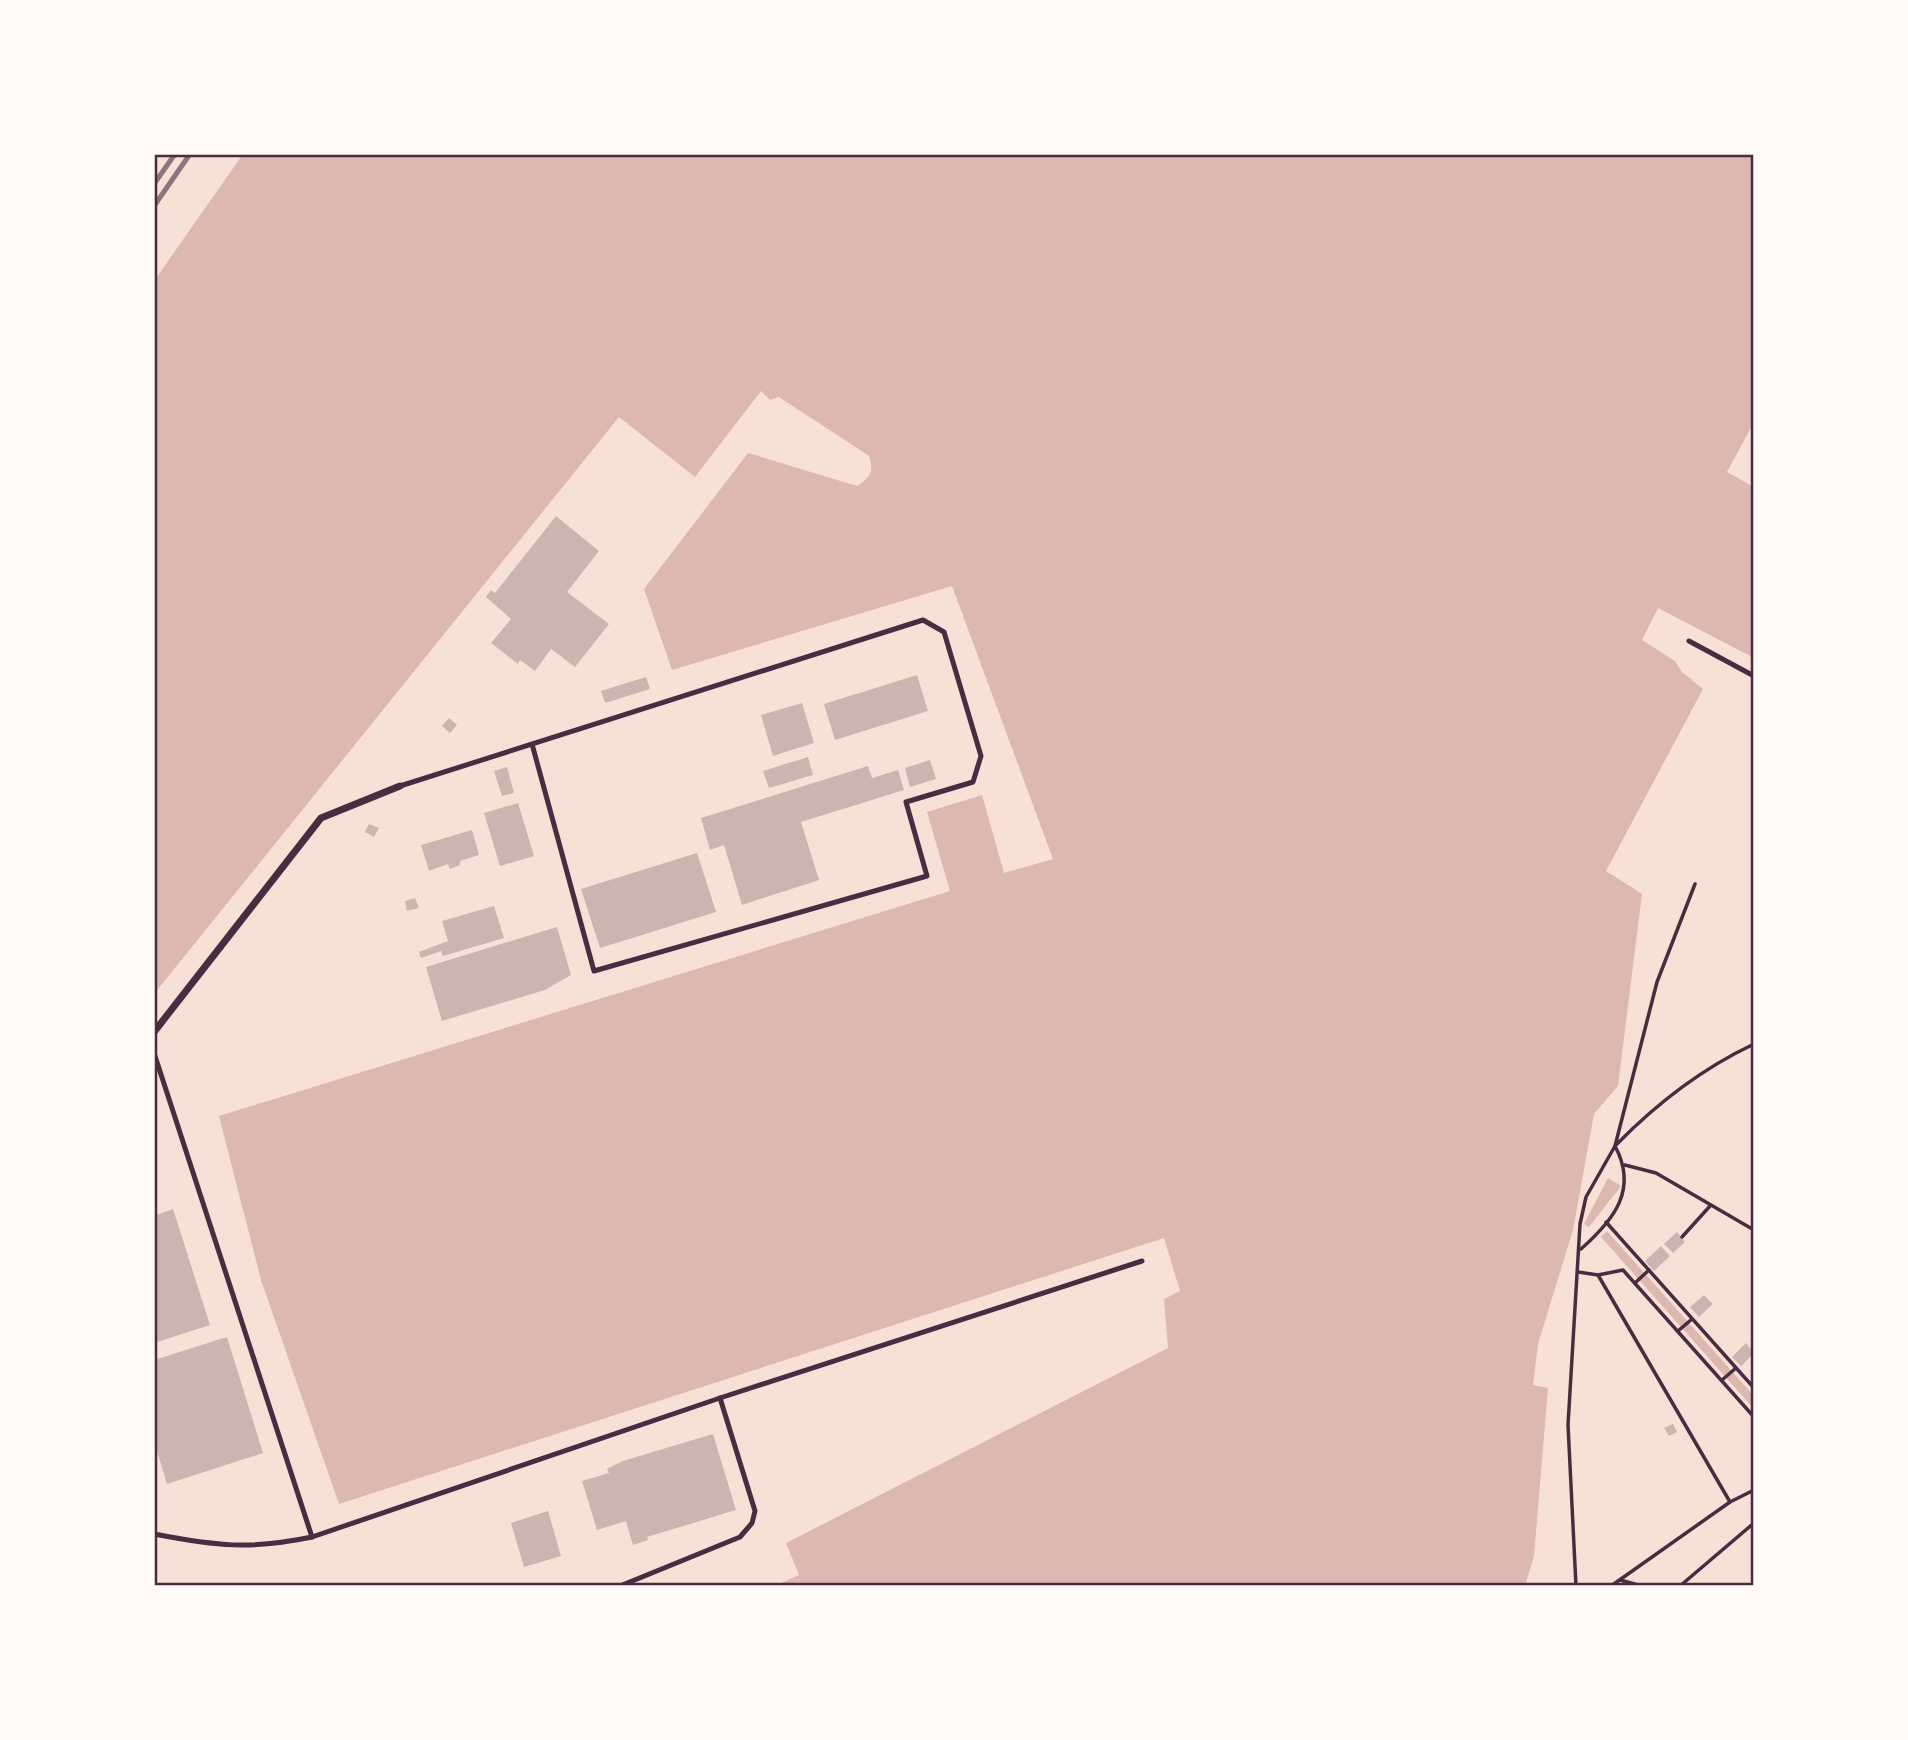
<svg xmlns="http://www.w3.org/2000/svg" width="1908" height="1740" font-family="Poppins,sans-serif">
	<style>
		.water { fill: #dcb8b0 }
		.building { fill: #ccb4b1 }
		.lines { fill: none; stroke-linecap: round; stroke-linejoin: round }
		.path { stroke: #4a2c40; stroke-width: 3.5 }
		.service { stroke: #4a2c40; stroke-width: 5 }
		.minor { stroke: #4a2c40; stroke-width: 7 }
		.rail { stroke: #8f747c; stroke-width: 5 }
		.neatline { fill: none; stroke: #4a2c40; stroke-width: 2.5 }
	</style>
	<rect width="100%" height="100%" fill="#f7e1d7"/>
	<g class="water">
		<path d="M243 154H1754V422L1727 472 1754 487V658L1658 608 1642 640 1675 661 1682 672 1703 689 1606 871 1642 894 1618 1086 1594 1114 1573 1230 1538 1344 1533 1385 1548 1388 1534 1556 1525 1586H774L799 1575 786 1543 1168 1348 1164 1299 1180 1291 1164 1238 339 1504 261 1280 219 1116 950 891 927 812 982 795 1004 873 1053 859 952 586 672 670 644 589 748 453 857 486C871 477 874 471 869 456L779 397 770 400 761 391 695 477 619 417 154 994V281Z"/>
		<polygon points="1608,1178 1621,1186 1589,1227 1584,1224"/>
		<polygon points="1607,1231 1754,1396 1754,1409 1601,1237"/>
	</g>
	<g class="building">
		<polygon points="556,516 599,551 567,592 609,624 575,667 551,649 535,671 520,660 518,664 491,643 511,619 486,597 491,590 495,593"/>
		<polygon points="917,675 928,711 835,740 824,704"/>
		<polygon points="646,677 650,689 605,703 601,691"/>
		<polygon points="802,703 814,743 773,756 761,715"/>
		<polygon points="449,718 457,725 450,733 442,726"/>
		<polygon points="808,757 813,775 769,788 763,771"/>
		<polygon points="930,760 936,779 910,787 905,768"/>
		<polygon points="868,766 872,778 898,770 904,790 801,822 819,880 742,905 724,845 710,850 701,818"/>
		<polygon points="507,767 514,793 502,796 494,771"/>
		<polygon points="518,803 534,856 500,866 484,813"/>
		<polygon points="369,824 379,828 374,837 365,832"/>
		<polygon points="472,830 479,855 460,861 460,865 450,869 448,864 429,871 421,845"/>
		<polygon points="697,853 716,912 600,948 581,889"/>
		<polygon points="415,898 419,908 407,911 405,901"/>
		<polygon points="494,906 504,938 443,956 441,951 421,958 419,952 448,941 442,921"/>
		<polygon points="557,927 571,975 545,990 442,1021 426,967"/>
		<polygon points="173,1209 210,1325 154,1343 154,1216"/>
		<polygon points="1677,1232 1685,1242 1673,1253 1664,1244"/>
		<polygon points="1661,1246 1670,1256 1654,1271 1645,1261"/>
		<polygon points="1704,1295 1713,1304 1699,1317 1690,1307"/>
		<polygon points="227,1337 263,1453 167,1484 154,1441 154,1360"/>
		<polygon points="1746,1343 1754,1353 1741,1366 1732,1357"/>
		<polygon points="1673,1424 1677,1432 1669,1436 1664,1428"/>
		<polygon points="713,1434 736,1510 647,1537 648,1540 633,1545 626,1521 597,1530 582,1481 609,1473 607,1469 623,1461"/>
		<polygon points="548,1511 561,1556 524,1567 511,1523"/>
	</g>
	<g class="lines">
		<g class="path">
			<path d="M1616 1145C1657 1103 1701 1069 1754 1044"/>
			<polyline points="1625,1165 1656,1173 1754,1230"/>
			<polyline points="1606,1222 1754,1388"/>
			<polyline points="1682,1237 1710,1206"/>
			<path d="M1581 1249C1615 1219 1638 1189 1615 1146"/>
			<polyline points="1578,1272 1598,1275 1730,1502"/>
			<polyline points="1598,1275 1623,1270 1754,1417"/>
			<polyline points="1635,1283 1649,1270"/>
			<polyline points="1678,1331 1692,1319"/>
			<polyline points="1722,1380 1736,1368"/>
			<polyline points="1620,1580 1642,1586"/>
			<polyline points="1576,1586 1568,1425 1580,1224 1586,1197 1615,1146 1657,982 1695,884"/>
			<polyline points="1611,1586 1730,1502 1754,1490"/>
			<polyline points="1680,1586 1754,1523"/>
		</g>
		<g class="service">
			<polyline points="1689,641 1754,676"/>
			<polyline points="400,786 923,620 944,632 981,756 973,782 906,802 927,876 594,971 532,744"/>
			<polyline points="154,1053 312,1537"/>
			<path d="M154 1534C217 1546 249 1550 312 1537L720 1398 1142 1261"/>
			<polyline points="620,1586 740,1537 752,1523 755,1511 720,1398"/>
		</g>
		<polyline class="minor" points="154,1032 321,818 400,786"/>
		<g class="rail">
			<polyline points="154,184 175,154"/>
			<polyline points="154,206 190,154"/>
		</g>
	</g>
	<rect width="1908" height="1740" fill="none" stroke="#fffaf5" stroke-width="312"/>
	<rect x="156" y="156" width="1596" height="1428" class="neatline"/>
</svg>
